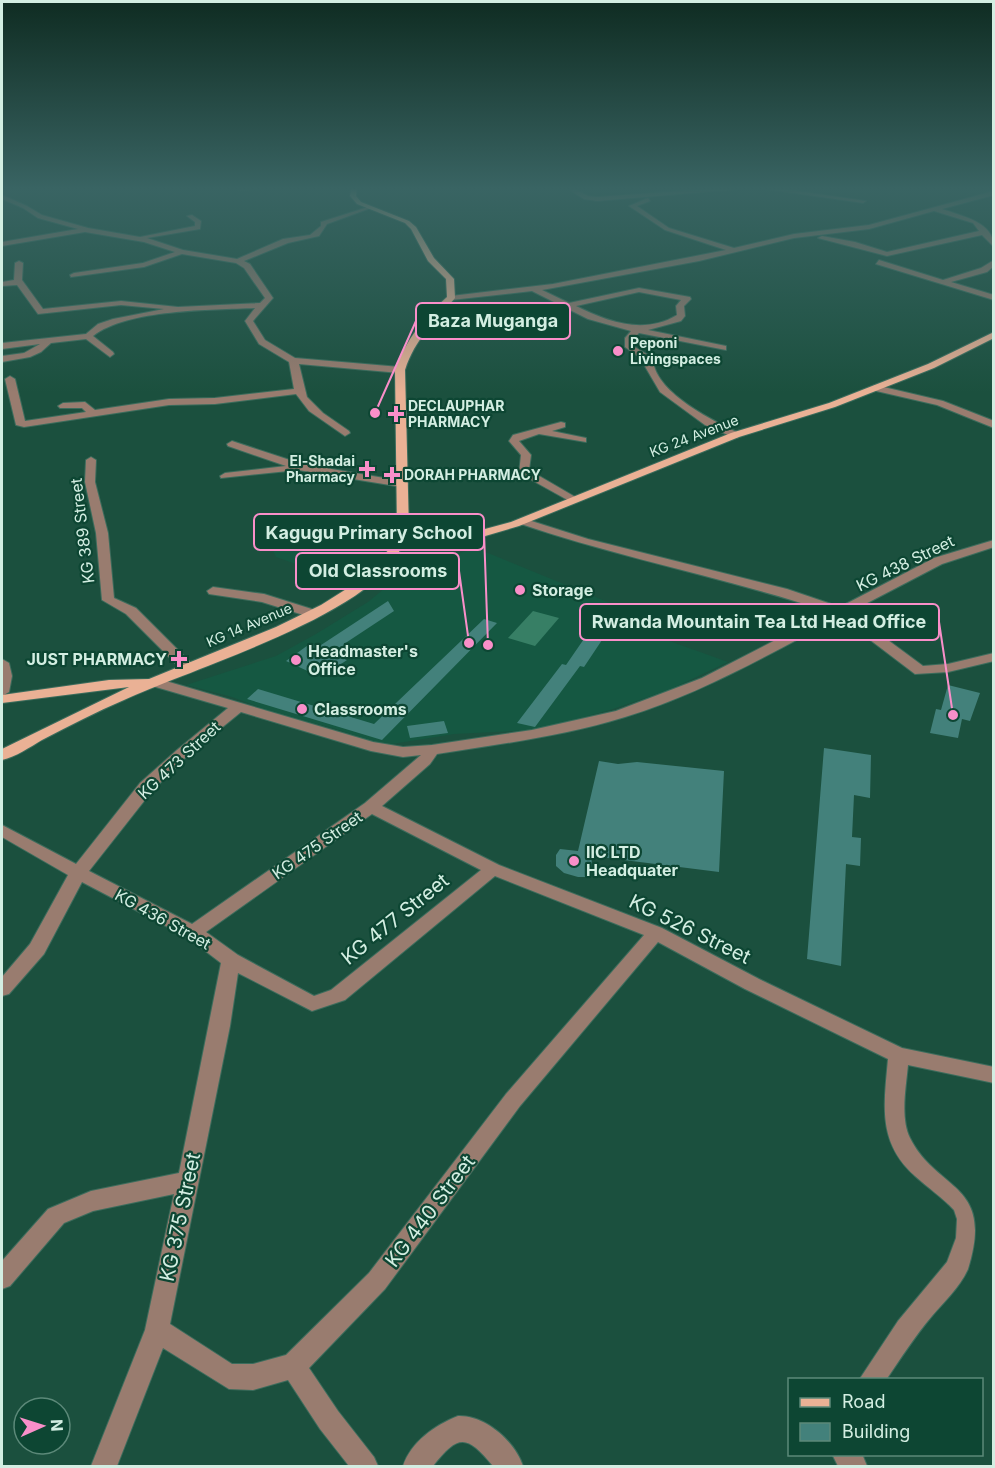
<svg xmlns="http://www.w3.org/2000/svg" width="995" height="1468" font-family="Inter,sans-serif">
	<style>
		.built { fill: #155842 }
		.green { fill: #377f65 }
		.building { fill: #43817b }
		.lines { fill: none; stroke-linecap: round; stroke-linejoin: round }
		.minor-casing { stroke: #3c6c5c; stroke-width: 2 }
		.major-casing { stroke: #3c6c5c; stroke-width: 2 }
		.minor { fill: #997c6f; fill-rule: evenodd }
		.major { fill: #eab195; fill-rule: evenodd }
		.poi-dot { fill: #f98fc9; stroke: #0d4633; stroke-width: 2 }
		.labels { text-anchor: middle; stroke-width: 4.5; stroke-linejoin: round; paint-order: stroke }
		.far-poi-label { font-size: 14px; font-weight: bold; fill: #d3eee2; stroke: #0d4633; text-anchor: start }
		.far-street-label { font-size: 14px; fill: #d3eee2; stroke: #0d4633 }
		.street-label { font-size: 16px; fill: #d3eee2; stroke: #0d4633 }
		.poi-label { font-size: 16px; font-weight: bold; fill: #d3eee2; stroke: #0d4633; text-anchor: start }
		.near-street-label { font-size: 20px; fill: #d3eee2; stroke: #0d4633 }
		.leader { fill: none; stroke: #f98fc9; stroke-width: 2 }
		.callout-dot { fill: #f98fc9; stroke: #0d4633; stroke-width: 2 }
		.callout { fill: #0d4633; stroke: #f98fc9; stroke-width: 2 }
		.callout-label { font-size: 18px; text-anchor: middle; font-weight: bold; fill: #d3eee2 }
	</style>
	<rect width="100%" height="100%" fill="#1b503e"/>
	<g class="built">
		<polygon points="311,534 333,546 342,549 354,542 384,551 344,581 276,557 272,549"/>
		<polygon points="476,548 632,612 622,624 728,662 669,690 610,710 536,730 454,734 392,744 370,741 333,728 277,714 232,697 186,685 276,656 316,634 368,602 408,569"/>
	</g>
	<polygon class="green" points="533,611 559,618 535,646 508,638"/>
	<g class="building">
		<polygon points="388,601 394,611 344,644 355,650 342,658 347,660 329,672 322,668 314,674 286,661 311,643 318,647"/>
		<polygon points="608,604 622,610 584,667 580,666 535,727 517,723 562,664 566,665"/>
		<polygon points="484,619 497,623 382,740 247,699 258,689 374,724"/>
		<polygon points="948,685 980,693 970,721 962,719 958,738 930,733 936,709 941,710"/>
		<polygon points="444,721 448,733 410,738 407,726"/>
		<polygon points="824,748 871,755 870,798 854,795 852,837 861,838 860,866 846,864 841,966 807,959"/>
		<polygon points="599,761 618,764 637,762 724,771 719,872 592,856 591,877 578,877 564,873 556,866 556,855 560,849 578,851"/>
	</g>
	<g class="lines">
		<g class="minor-casing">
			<g id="minor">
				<polygon points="236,188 290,188 239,190"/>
				<polygon points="723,188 751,188 597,201 584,199 571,191 574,189 588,196 597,197"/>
				<polygon points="759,188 776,188 866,201 863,203"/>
				<path d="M994 191V195L942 209C962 216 994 222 994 247L982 235 887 256 818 238 822 236 855 242 887 252 979 231 973 223 934 211 869 229 794 238 699 261 542 290 569 303 639 288 690 297 691 299 684 306 685 316 681 321 648 330 726 346V350L639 333 633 339V346L653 358C653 391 711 420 739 433V437L735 438 705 425 660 392 643 363 645 361 625 347V338L631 331 588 319 532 291 451 300 447 298 451 296 553 284 726 250 665 230 629 206 648 198 650 201 637 206 669 228 734 248 794 234 869 225ZM639 292 681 300 676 306 677 315C644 335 608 322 576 306Z"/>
				<path d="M2 195 27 206 42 215 88 228 140 237 195 226V222L187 216 192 215 201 221 200 229 147 238 183 250 237 259 283 239 310 235 321 226V222L371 206V208L327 224 319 236 288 243 244 261 250 264 273 298 253 321 265 340 295 358 400 367 405 370 400 373 299 364 307 397 323 413 349 431 350 433 345 436 309 411 296 394 215 404 169 405 24 427 16 425 5 379 10 376 15 379 25 421 86 412 82 408H60L58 406 63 403 85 402 95 410 169 399 215 398 294 389 289 362 259 344 245 321 255 308C211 310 128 309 93 336L113 352 114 354 110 357 86 339 51 343 41 352 30 357 2 362V356L24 353 40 344 2 349V343L86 334 98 324 113 319 164 309 121 305 38 314 17 285 2 286V282L14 280 15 263 19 261 23 263 22 280 43 309 121 301 178 307 260 303 265 298 244 268 236 263 182 254 144 267 71 277 70 275 74 273 143 263 175 252 144 242 85 232 2 246V242L78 229 38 218 23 208 2 199Z"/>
				<polygon points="879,260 943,280 981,268 994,260 994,266 987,272 951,282 994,295 994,300 876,264"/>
				<polygon points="875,385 943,401 994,421 994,428 937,405 872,390 870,388"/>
				<polygon points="561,422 565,423 565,427 552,431 586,438 586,442 539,434 519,441 531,455 529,470 577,498 579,500 573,503 519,473 521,455 509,441 513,435"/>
				<polygon points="232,441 302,464 402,481 408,484 402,487 298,470 221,478 220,476 225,473 286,466 228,446 227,444"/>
				<polygon points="91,457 96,460 95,482 108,533 114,598 136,608 193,665 195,668 193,671 183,671 126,614 102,600 96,533 85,482 86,460"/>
				<path d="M522 518 588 539 787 589 840 607 934 558 994 540V547L942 564 850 612 923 666 948 664 994 653V661L948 672 915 674 840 617C771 653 701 694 625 717 564 736 500 744 437 754L430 764 382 806 499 865 662 928 759 979 902 1048 994 1067V1083L908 1065C906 1087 900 1118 910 1138 937 1192 995 1182 968 1269 960 1287 945 1301 932 1316 915 1336 901 1358 886 1380H859L898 1321 947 1262 956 1238 957 1219 954 1210C942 1197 928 1188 915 1176 877 1142 884 1105 888 1059L745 989 658 942 520 1106 385 1289 309 1368 338 1411 374 1457 378 1466H349L320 1429 288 1380 253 1390 229 1389 163 1348 117 1466H91L145 1330 174 1194 93 1211 64 1223 10 1286 2 1289V1261L48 1209 91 1191 179 1173 221 963 187 937 82 882 44 954 9 994 2 996V977L30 944 68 875 2 837V825L76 864 140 783 177 750 228 708 149 685 147 682 149 679H159L373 742 403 747 432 745 532 730 616 711 702 678 830 612C727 578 620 558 518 523L516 521ZM241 712 371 751 403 757 421 755 365 803 192 924 89 871 152 791 187 756ZM372 814 481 870 331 990 314 996 238 955 206 932ZM495 876 644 935 506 1094 369 1273 286 1355 253 1364H232L170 1324 230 1026 238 973 312 1011 345 1000Z"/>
				<polygon points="213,587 264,594 318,611 320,614 313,618 262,602 209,594 207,591"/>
				<polygon points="2,659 9,663 12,676 9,692 2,696"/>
				<path d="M458 1416C486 1415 515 1442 523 1466H493C467 1435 459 1433 433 1466H403C411 1442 435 1425 458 1416Z"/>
				<polygon points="832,1454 862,1454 867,1466 838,1466"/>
			</g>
		</g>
		<g class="major-casing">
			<path id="major" d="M351 188H357L356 196 361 202 409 221 416 227 434 258 454 279 455 298C434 322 415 339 405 370L409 531 404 542 474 532 511 522 731 433 829 403 928 364 994 332V338L934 368 835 407 739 437 519 526 475 539 400 550C371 615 190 669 124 700 96 712 69 726 42 740 30 747 16 757 2 760V749L129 687 2 703V695L109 680 149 679 276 627 321 605 359 581 385 556 397 531 395 370C406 340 423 318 447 297L446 279 428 261 411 229 405 223 357 204 350 196Z"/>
		</g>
		<use href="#minor" class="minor"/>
		<use href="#major" class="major"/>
	</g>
	<linearGradient id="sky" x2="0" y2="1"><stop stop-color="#0f2c22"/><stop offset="0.48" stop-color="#396463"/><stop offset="1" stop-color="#396463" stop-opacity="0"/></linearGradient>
	<rect width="995" height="393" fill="url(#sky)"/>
	<g class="poi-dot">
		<circle cx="618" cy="351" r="6"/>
		<path d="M393 405h6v6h6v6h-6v6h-6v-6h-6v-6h6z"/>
		<path d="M364 460h6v6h6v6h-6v6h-6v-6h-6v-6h6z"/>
		<path d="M389 466h6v6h6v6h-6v6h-6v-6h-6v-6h6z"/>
		<circle cx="520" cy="590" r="6"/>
		<path d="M176 650h6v6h6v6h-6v6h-6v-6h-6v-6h6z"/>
		<circle cx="296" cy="660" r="6"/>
		<circle cx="302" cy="709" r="6"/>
		<circle cx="574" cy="861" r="6"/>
	</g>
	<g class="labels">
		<g class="far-poi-label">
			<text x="630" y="348">Peponi<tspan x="630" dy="16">Livingspaces</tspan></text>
			<text x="408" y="411">DECLAUPHAR<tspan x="408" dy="16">PHARMACY</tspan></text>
			<text x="355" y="466" text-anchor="end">El-Shadai<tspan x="355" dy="16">Pharmacy</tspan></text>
			<text x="404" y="480">DORAH PHARMACY</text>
		</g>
		<g class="far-street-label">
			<text transform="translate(694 436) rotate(-21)" y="5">KG 24 Avenue</text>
			<text transform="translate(249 625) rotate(-23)" y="5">KG 14 Avenue</text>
		</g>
		<g class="street-label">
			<text transform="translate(82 531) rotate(-97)" y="6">KG 389 Street</text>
			<text transform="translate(905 563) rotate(-26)" y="6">KG 438 Street</text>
			<text transform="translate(179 760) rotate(-43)" y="6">KG 473 Street</text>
			<text transform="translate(317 845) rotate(-35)" y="6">KG 475 Street</text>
			<text transform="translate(163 919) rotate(29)" y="6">KG 436 Street</text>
		</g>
		<g class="poi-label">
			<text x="532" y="596">Storage</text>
			<text x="308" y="657">Headmaster's<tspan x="308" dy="18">Office</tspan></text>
			<text x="167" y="665" text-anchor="end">JUST PHARMACY</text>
			<text x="314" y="715">Classrooms</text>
			<text x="586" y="858">IIC LTD<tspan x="586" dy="18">Headquater</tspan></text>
		</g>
		<g class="near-street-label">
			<text transform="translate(395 919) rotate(-39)" y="7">KG 477 Street</text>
			<text transform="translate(690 929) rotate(26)" y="7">KG 526 Street</text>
			<text transform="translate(430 1211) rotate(-53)" y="7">KG 440 Street</text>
			<text transform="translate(180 1217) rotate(-78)" y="7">KG 375 Street</text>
		</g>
	</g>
	<path class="leader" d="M375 413L416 321M488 645L484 532M469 643L459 571M953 715L939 622"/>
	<g class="callout-dot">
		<circle cx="375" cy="413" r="6"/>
		<circle cx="488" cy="645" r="6"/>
		<circle cx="469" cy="643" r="6"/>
		<circle cx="953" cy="715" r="6"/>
	</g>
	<g class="callout">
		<rect x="416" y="303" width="154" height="36" rx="6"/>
		<rect x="254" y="514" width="230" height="36" rx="6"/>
		<rect x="296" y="553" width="163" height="36" rx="6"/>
		<rect x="580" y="604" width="359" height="36" rx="6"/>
	</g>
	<g class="callout-label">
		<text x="493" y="327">Baza Muganga</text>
		<text x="369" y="539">Kagugu Primary School</text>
		<text x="378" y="577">Old Classrooms</text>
		<text x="759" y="628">Rwanda Mountain Tea Ltd Head Office</text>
	</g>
	<rect width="995" height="1468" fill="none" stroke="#d3eee2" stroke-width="6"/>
	<rect x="788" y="1378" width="195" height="78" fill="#0d4633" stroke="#5c8979" stroke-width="1.5"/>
	<rect x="800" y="1398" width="30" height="9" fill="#eab195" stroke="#5c8979" stroke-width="1.5"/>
	<text x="842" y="1408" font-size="18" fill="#d3eee2">Road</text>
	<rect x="800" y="1423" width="30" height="18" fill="#43817b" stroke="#5c8979" stroke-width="1.5"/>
	<text x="842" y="1438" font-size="18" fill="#d3eee2">Building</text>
	<g transform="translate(42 1426) rotate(87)"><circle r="28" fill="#0d4633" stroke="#5c8979" stroke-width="1.5"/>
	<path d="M0-4.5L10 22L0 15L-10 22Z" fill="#f98fc9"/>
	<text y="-9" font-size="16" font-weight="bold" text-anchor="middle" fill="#d3eee2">N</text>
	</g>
</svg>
